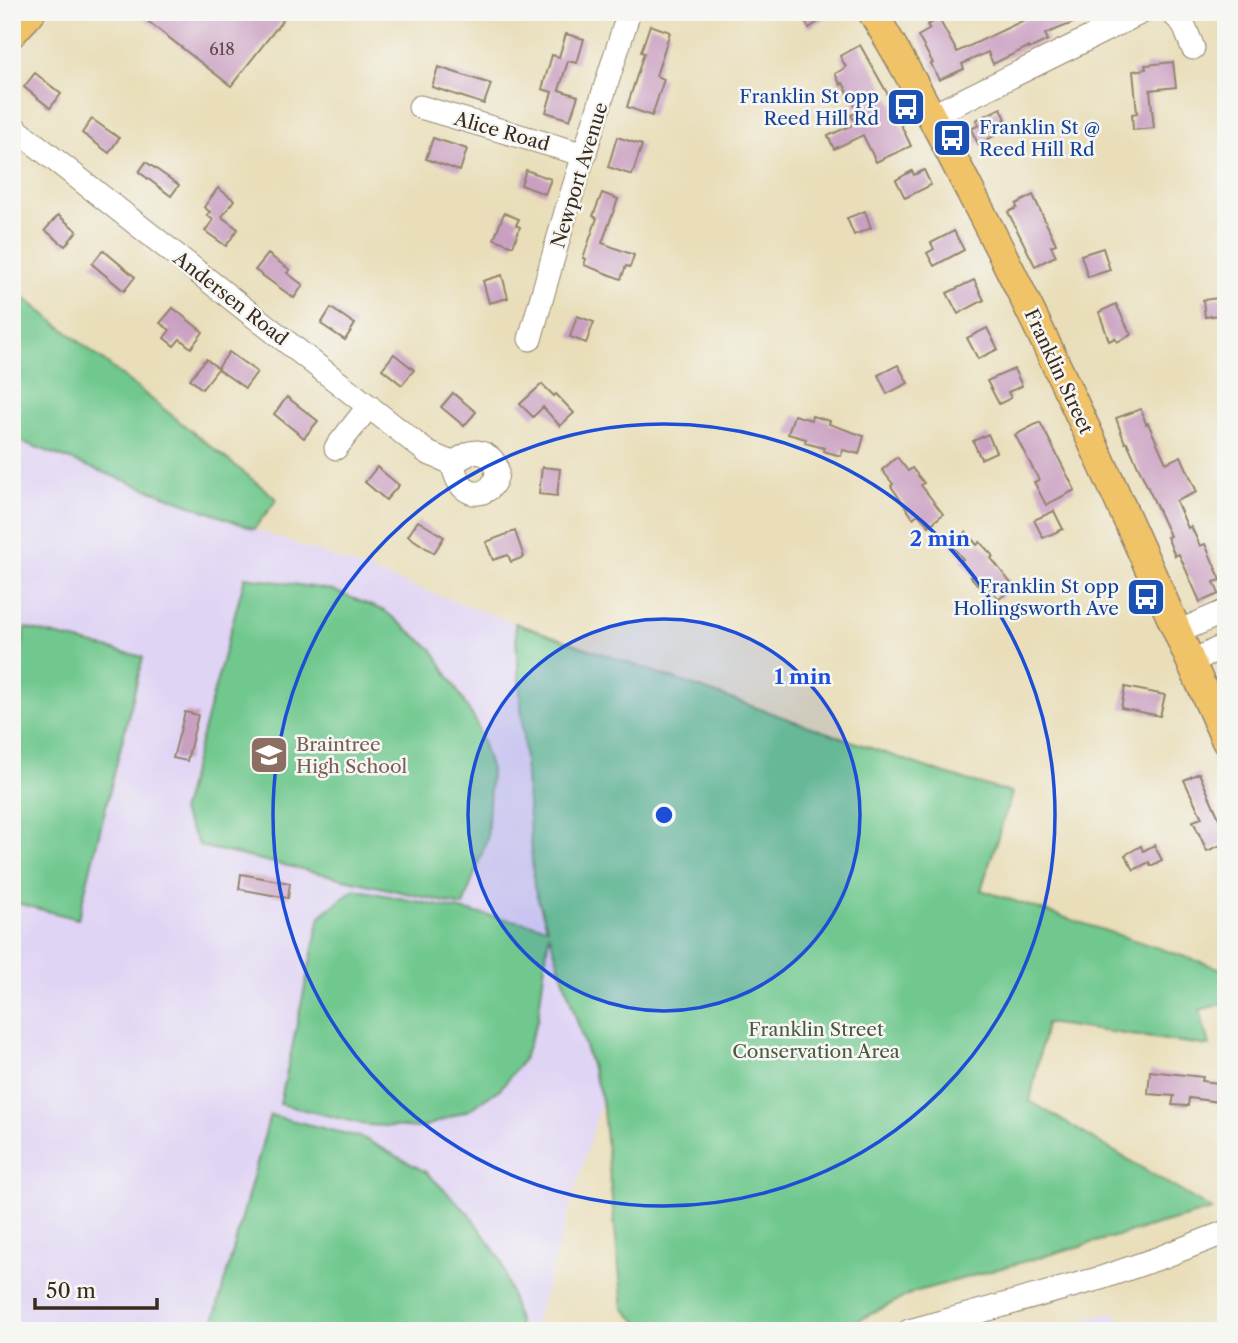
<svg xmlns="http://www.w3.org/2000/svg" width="1238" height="1343" font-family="'Libre Caslon Text',serif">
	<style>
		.built { fill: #e0d4f4 }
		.green { fill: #6fc88e; stroke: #557956; stroke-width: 2 }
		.building { fill: #caa0c2 }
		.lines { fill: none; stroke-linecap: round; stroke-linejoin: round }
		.minor-casing { stroke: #92846c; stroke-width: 25 }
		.major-casing { stroke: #92846c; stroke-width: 31 }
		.minor { stroke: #fff; stroke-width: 23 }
		.major { stroke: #f1c369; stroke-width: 28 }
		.ring { fill: none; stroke: #1d4ed8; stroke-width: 3.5 }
		.labels { text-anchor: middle; stroke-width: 5; stroke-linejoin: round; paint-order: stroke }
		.number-label { font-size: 16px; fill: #5f4847 }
		.transit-label { font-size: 19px; fill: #164399; stroke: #f6f6f2; text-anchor: end }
		.street-label { font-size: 19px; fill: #3b2a1e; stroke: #f6f6f2 }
		.education-label { font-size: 19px; fill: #785e54; stroke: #f6f6f2; text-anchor: start }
		.park-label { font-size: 19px; fill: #4b5940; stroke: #f6f6f2 }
		.centre { fill: #1d4ed8; stroke: #f6f6f2; stroke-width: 3.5 }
		.ring-label { font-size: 21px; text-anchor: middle; font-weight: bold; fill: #1d4ed8; stroke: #f6f6f2; stroke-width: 5; stroke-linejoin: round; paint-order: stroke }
	</style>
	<rect width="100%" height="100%" fill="#f6f6f2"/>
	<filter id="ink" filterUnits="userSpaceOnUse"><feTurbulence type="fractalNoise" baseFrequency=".0143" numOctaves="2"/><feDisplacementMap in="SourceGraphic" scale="14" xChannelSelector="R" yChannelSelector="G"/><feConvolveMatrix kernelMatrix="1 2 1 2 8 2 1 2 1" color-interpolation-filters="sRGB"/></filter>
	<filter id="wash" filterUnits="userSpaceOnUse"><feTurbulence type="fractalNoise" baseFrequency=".00686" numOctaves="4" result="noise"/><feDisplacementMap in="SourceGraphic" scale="28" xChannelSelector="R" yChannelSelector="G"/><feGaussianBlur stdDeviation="1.57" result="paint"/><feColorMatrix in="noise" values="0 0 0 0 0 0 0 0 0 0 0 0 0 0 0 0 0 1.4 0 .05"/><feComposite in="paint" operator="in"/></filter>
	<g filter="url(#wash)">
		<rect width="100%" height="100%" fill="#e9deb9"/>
		<g class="built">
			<polygon points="12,438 254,529 515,623 534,887 602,1100 533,1331 12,1331"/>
			<polygon points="1113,1312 1131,1331 1046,1331"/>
		</g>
		<g class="green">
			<polygon points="12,288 277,499 254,529 12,438"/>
			<polygon points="245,577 332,590 385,611 433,650 476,722 491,770 487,839 463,906 200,846 181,812"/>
			<polygon points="515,623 945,774 1012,793 981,890 1222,969 1226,968 1226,1003 1200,1010 1209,1046 1046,1023 1030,1101 1212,1210 914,1292 838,1331 647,1331 623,1308 602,1100 549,933 538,1018 523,1060 501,1088 469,1110 421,1128 367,1125 280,1104 320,916 354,889 547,927 534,887"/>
			<polygon points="26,628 143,657 78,919 12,902 12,684"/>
			<polygon points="270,1115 363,1138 426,1172 470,1215 501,1260 519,1324 518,1331 211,1331"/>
		</g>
		<g id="blocks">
			<g class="building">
				<polygon points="136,12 289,12 231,86"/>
				<polygon points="798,12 833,12 809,28"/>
				<polygon points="1041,12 1098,13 1045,34 1048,40 1029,49 1028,47 993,64 988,52 962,64 964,69 939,80 931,64 933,63 918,36 930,29 927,25 939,19 957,52"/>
				<polygon points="650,25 670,32 656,76 664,79 652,116 627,107 644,53 641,52"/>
				<polygon points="566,34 584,39 577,63 568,61 559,90 578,96 570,120 546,112 552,92 542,89 552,55 559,57"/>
				<polygon points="860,45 895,107 893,108 911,146 876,162 863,135 834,149 828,136 856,123 851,115 858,112 843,83 841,85 835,74 846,67 840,56"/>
				<polygon points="1173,62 1176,87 1150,90 1154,128 1133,130 1132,114 1137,113 1133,71 1146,69 1145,65"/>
				<polygon points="438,67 491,84 484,104 432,87"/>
				<polygon points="35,73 61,94 50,108 24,87"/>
				<polygon points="1001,108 1006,119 990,127 994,136 978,144 971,129 979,125 976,120"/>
				<polygon points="92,119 119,138 109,153 82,133"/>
				<polygon points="617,137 642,145 632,175 608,167"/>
				<polygon points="433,138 467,149 460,171 426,159"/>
				<polygon points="146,162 179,185 171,196 139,172"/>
				<polygon points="526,170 551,179 545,194 521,185"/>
				<polygon points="924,170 931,185 905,198 896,180 912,171 914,175"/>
				<polygon points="218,188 234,200 222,217 238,229 226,246 205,231 213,220 207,215 210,212 204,207"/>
				<polygon points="602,193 618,199 602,243 634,255 630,267 626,266 621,279 584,265 586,259 583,258 597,218 593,216"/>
				<polygon points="1033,195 1056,244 1051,246 1056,256 1035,266 1008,212 1017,208 1016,204"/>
				<polygon points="865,211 871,228 854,235 847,218"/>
				<polygon points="504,213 519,219 516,225 520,227 513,246 494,239"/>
				<polygon points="58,215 77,231 65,246 45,230"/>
				<polygon points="954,231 964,250 934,266 927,253 934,249 931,243"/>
				<polygon points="1103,248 1110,270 1088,277 1081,255"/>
				<polygon points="103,250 135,277 124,291 92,264"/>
				<polygon points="268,254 290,270 287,273 303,285 294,298 255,270"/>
				<polygon points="502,275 508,298 489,303 483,281"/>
				<polygon points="974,280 984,300 958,314 947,293"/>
				<polygon points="1226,297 1226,314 1205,317 1203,300"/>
				<polygon points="1116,304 1131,335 1117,342 1115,338 1109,341 1099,312"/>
				<polygon points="173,308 203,332 191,348 180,339 174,346 164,338 170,330 160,323"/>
				<polygon points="331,308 355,324 345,340 321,324"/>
				<polygon points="577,316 594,322 586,343 570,337"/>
				<polygon points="987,328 998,349 978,359 967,338"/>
				<polygon points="229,352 257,372 245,388 218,369 202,389 190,379 206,359 218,368"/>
				<polygon points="394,354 414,370 402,385 382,369"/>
				<polygon points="898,365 908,383 887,394 878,375"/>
				<polygon points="1014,369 1022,386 1008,392 1011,398 999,404 987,381"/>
				<polygon points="542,384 554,396 556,394 574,413 560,426 543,407 533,417 520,404"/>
				<polygon points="453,393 476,412 464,426 441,407"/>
				<polygon points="287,397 318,421 304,438 274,414"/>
				<polygon points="1141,409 1146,424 1148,423 1166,463 1181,456 1197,492 1176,501 1188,528 1191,526 1200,546 1205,544 1221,580 1214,582 1219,594 1200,602 1179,554 1175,556 1167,537 1170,536 1127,442 1125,443 1116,418"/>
				<polygon points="794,415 811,420 812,416 830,421 829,424 864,436 859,454 843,450 841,456 823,451 824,448 805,443 806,439 788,434"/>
				<polygon points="1040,422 1075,490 1046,505 1034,482 1039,480 1015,435"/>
				<polygon points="988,434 996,452 981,459 973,441"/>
				<polygon points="897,457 908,471 912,468 924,483 921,485 943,514 929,526 918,514 913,518 891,486 893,484 882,470"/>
				<polygon points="377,467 399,485 386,500 365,482"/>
				<polygon points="542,467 560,469 557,496 539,494"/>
				<polygon points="1054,511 1063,529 1043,538 1034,520"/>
				<polygon points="418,521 444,537 434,553 408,536"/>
				<polygon points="515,531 524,557 511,562 508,555 493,560 486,542"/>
				<polygon points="966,532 977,545 980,542 993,556 991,558 1014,587 999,599 989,587 984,592 971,577 973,576 960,561 963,559 951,545"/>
				<polygon points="1125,687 1165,695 1160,716 1121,708"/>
				<polygon points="185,712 198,715 187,761 173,758"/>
				<polygon points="1199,773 1226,834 1226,843 1207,851 1193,821 1202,818 1184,780"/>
				<polygon points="1154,845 1162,860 1151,866 1149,862 1134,870 1125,855 1141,846 1143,851"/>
				<polygon points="241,874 290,883 288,898 239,889"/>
				<polygon points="1150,1071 1203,1077 1202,1081 1226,1084 1226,1103 1189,1098 1188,1106 1172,1105 1174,1096 1148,1094"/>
			</g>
		</g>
	</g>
	<g filter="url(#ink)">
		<use href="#blocks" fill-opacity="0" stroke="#92846c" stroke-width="2"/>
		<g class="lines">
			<g class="minor-casing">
				<g id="minor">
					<polyline points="1171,12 1183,23 1193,48"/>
					<polyline points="420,107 585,155"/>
					<polyline points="931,116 1142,12"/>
					<polyline points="12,126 428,453 452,463"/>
					<polyline points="530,339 566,212 629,12"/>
					<polyline points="336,448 369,406"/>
					<path d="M478 452C516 462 489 507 465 489 457 483 455 472 452 463L470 453Z"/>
					<polyline points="1178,632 1226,611"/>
					<polyline points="1191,662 1226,645"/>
					<polyline points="909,1331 1101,1278 1162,1257 1226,1232"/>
				</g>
			</g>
			<g class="major-casing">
				<g id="major">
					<path d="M872 12C908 69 938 129 969 189 1063 369 1143 555 1226 741"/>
					<polyline points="12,33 31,12"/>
				</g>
			</g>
			<use href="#minor" class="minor"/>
			<use href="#major" class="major"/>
		</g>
	</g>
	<circle cx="664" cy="815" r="196" fill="#1d4ed8" fill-opacity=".12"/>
	<g class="ring">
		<circle cx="664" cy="815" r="196"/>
		<circle cx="664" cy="815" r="391"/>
	</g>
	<defs>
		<g id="bus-square" transform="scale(2.0125)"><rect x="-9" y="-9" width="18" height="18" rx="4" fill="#1a4fb4" stroke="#f6f6f2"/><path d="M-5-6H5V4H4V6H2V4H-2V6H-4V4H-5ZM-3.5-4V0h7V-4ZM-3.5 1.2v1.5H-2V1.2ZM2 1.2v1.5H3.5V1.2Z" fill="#fff"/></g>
		<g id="school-square" transform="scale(2.0125)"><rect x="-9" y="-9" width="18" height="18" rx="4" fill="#8d6e63" stroke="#f6f6f2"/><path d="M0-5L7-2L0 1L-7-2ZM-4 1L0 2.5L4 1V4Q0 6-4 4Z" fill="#fff"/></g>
	</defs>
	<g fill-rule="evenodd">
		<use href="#bus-square" x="906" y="107"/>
		<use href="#bus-square" x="952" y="138"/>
		<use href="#bus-square" x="1146" y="597"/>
		<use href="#school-square" x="269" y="755"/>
	</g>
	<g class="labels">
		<g class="number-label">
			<text x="222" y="55">618</text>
		</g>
		<g class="transit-label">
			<text x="879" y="103">Franklin St opp<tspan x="879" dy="22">Reed Hill Rd</tspan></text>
			<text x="979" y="134" text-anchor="start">Franklin St @<tspan x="979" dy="22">Reed Hill Rd</tspan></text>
			<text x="1119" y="593">Franklin St opp<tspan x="1119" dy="22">Hollingsworth Ave</tspan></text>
		</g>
		<g class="street-label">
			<text transform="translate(502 131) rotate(16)" y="7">Alice Road</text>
			<text transform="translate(579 175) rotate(-73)" y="7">Newport Avenue</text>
			<text transform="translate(231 298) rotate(38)" y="7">Andersen Road</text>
			<text transform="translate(1059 371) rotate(65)" y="7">Franklin Street</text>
		</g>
		<g class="education-label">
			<text x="296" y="751">Braintree<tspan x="296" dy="22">High School</tspan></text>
		</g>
		<g class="park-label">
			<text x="816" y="1036">Franklin Street<tspan x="816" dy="22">Conservation Area</tspan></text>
		</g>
	</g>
	<circle cx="664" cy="815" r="10" class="centre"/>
	<g class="ring-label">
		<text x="940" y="546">2 min</text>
		<text x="803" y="684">1 min</text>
	</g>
	<rect width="1238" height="1343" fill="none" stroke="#f6f6f2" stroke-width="42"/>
	<path d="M35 1298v10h122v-10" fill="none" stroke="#3b2a1e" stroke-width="3.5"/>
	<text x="46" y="1298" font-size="21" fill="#3b2a1e" stroke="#f6f6f2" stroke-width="5" paint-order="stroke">50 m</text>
</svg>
